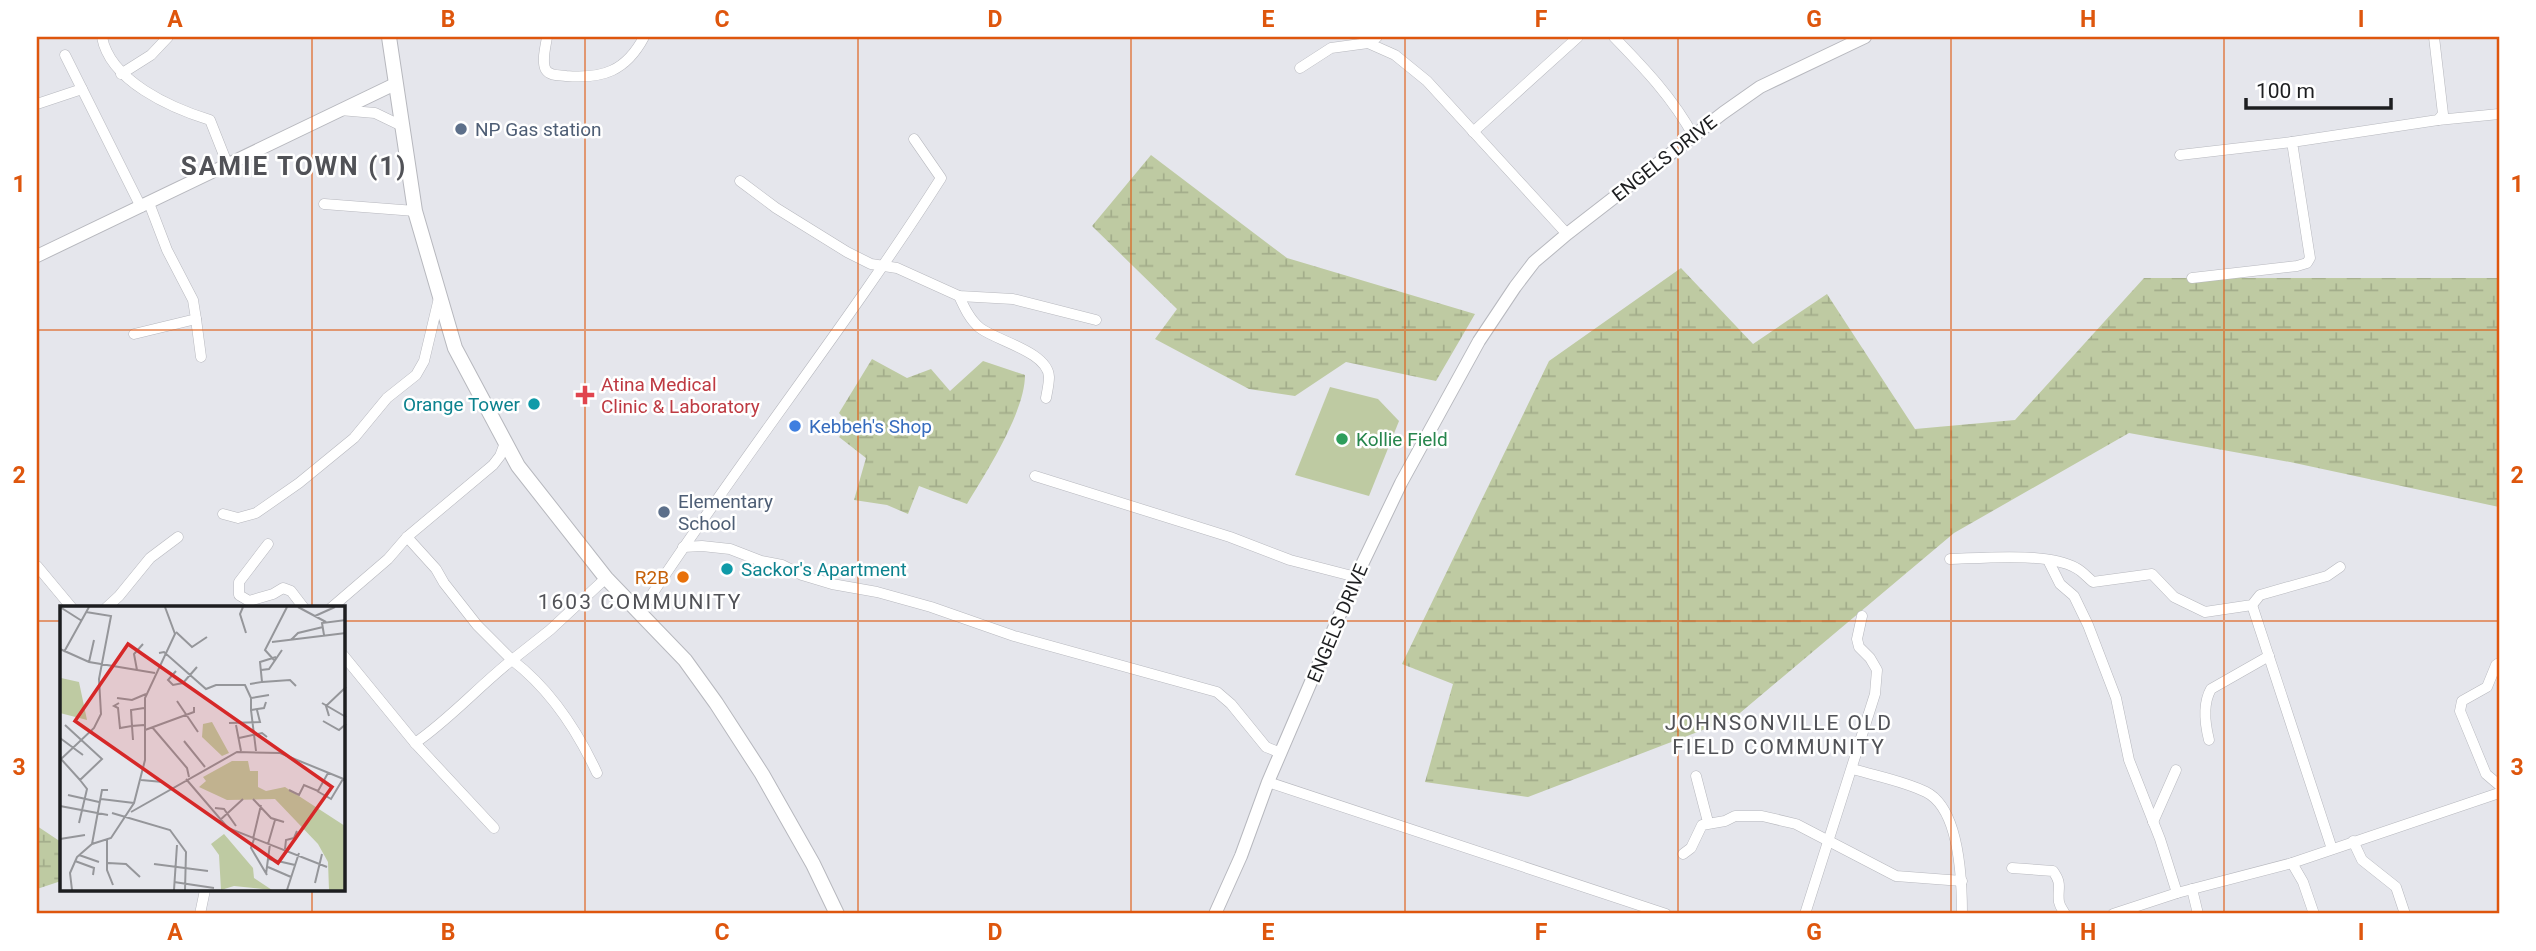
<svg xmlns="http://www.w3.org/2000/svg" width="2536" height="951" font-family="Roboto,sans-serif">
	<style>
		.wetland { fill: url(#wetland-marsh) }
		.pitch { fill: #becaa2 }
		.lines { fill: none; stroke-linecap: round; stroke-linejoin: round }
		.minor-casing { stroke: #b7b8be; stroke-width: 11 }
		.tertiary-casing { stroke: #b7b8be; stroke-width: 14 }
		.secondary-casing { stroke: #b7b8be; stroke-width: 16 }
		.minor { stroke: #fff; stroke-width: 10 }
		.tertiary { stroke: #fff; stroke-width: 12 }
		.secondary { stroke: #fff; stroke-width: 14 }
		.grid { fill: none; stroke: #de560d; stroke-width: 2; stroke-opacity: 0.55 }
		.service-dot { fill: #5c6f8a; stroke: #fff; stroke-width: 2.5 }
		.health-dot { fill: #e0444e; stroke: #fff; stroke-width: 2.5 }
		.culture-dot { fill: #0f9aa8; stroke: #fff; stroke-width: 2.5 }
		.shop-dot { fill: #3f7fe0; stroke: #fff; stroke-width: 2.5 }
		.leisure-dot { fill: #2e9e5b; stroke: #fff; stroke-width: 2.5 }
		.food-dot { fill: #e8710a; stroke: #fff; stroke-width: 2.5 }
		.labels { text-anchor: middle; stroke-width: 5; stroke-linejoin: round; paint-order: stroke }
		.service-label { font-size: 19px; fill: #4e5e75; stroke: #fff; text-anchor: start }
		.street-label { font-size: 19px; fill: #1d1e20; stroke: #fff }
		.health-label { font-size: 19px; fill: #be3a42; stroke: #fff; text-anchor: start }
		.culture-label { font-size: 19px; fill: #0d838f; stroke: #fff; text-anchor: end }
		.shop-label { font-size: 19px; fill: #366cbe; stroke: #fff; text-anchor: start }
		.leisure-label { font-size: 19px; fill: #27864d; stroke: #fff; text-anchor: start }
		.food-label { font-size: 19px; fill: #c56008; stroke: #fff; text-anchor: end }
		.neighbourhood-label { font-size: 21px; letter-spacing: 2px; fill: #515257; stroke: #fff }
		.district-label { font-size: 26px; font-weight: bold; letter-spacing: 2px; fill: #515257; stroke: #fff }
		.inset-road { fill: none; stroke: #95969a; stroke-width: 2 }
		.view { fill: #d62828; fill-opacity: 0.15; stroke: #d62828; stroke-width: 3.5 }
		.inset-edge { fill: none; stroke: #1d1e20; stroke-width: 3.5 }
		.neatline { fill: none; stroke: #de560d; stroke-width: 2.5 }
		.grid-label { font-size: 23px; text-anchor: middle; font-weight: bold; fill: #de560d }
	</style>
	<defs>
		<pattern id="wetland-marsh" width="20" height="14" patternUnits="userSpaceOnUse" patternTransform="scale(1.75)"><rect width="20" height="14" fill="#becaa2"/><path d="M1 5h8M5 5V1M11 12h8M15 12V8" fill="none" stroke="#a3ad8b"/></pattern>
	</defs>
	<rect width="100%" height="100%" fill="#e5e6ec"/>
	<g class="wetland">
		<polygon points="1151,155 1287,258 1475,314 1436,381 1346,362 1295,396 1249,389 1155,339 1177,309 1092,226"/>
		<polygon points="1681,268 1753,344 1827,294 1915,429 2015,420 2144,278 2499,278 2499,507 2290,462 2129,433 1954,533 1734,718 1528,797 1425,782 1453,684 1402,664 1549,361"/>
		<path d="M872 359 907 378 931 369 950 391 983 361 1025 375C1025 412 987 471 967 504L919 486 908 514 887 505 854 500 866 458 839 437 850 425 839 413Z"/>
		<polygon points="37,826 61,842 61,881 37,889"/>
	</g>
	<polygon class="pitch" points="1330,387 1378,399 1399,421 1369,496 1295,475"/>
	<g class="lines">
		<g class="minor-casing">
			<g id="minor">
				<path d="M102 37C110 81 171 108 210 120L227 163"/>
				<path d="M547 37C546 45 541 62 546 70 550 76 559 75 566 76 603 79 626 71 644 37"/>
				<path d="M1614 37C1644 68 1673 98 1694 137"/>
				<polyline points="1368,43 1395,55 1427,81 1567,234"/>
				<polyline points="65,55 141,207"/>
				<polyline points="1300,68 1331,48 1368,43 1377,37"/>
				<polyline points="121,74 151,55 168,37"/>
				<polyline points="37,104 82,89"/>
				<polyline points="340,110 375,113 402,126"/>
				<polyline points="2438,120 2499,114"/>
				<polyline points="1473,132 1578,37"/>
				<polyline points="2180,155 2292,142"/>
				<polyline points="740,181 776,208 847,252 871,264 897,268 959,296 1013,299 1096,320"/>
				<polyline points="324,204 415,211"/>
				<polyline points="2192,278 2297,266 2307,263 2310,258 2292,142 2438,120 2443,114 2434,37"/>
				<path d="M959 296C964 307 970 320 980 328 997 341 1048 352 1049 377 1049 384 1047 392 1046 398"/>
				<polyline points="196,319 201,357"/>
				<polyline points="134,334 196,319 193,300 167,250 149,203"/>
				<polyline points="1035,476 1230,537 1290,560 1356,577"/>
				<polyline points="223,514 238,518 256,513 299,483 354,438 387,398 416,375 424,361 439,298"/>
				<polyline points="268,544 239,582 239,595 249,601 273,594 283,588 291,591 304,608"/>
				<polyline points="683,547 702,546 730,549 761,561 782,565 802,575 832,584 877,592 931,607 1014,636 1217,692 1231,704 1266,747 1281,753"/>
				<path d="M1950 559C1984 558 2047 552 2076 568 2082 571 2087 577 2093 582L2152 574 2174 597 2205 612 2252 605 2260 595 2327 576 2340 567"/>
				<polyline points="2048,560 2060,584 2074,596 2088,625 2116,698 2129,760 2160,839 2177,893"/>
				<polyline points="37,566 72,608"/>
				<polyline points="2252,605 2332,849"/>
				<polyline points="106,608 119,596 150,558 178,537"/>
				<polyline points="331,608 388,559 407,537"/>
				<path d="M639 614C736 465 846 327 941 178L914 139"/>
				<path d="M343 655 415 743C450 719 479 686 512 660L477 625 444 583 436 569 407 537 493 465 500 456 505 443"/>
				<polyline points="2499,663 2496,665 2487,687 2462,701 2460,711 2486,774 2499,785"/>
				<path d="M2209 740C2205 724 2203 703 2211 689L2269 656"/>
				<polyline points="415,743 494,828"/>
				<path d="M1853 769C1876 776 1904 781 1926 792 1960 809 1962 882 1962 914"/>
				<path d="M597 773C577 730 550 689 512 660L550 630 606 578"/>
				<polyline points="1696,776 1708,822"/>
				<polyline points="1268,782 1666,914"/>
				<polyline points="2153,822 2176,770"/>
				<polyline points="2353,841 2362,860 2396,887 2405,914"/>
				<polyline points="1683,854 1691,848 1702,825 1725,821 1735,816 1762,816 1796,824 1896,876 1962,881"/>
				<polyline points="2292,863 2303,882 2314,914"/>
				<path d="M2012 868 2053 871C2063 885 2057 888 2059 902 2060 907 2063 910 2065 914"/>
				<polyline points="2192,889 2198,914"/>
				<polyline points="200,914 205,890"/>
				<polyline points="1805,914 1875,694 1877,670 1870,658 1859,647 1857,639 1862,616"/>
				<polyline points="2113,914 2177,893 2292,863 2499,793"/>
			</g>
		</g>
		<g class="tertiary-casing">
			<g id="tertiary">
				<polyline points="37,256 395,84"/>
				<polyline points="1215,914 1241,856 1268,782 1356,577 1401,483 1479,341 1515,287 1534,262 1567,234 1723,113 1760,87 1865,37"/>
			</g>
		</g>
		<g class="secondary-casing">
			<polyline id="secondary" points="389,37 415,211 455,348 518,466 606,578 685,660 716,703 762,774 813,864 837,914"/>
		</g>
		<use href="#minor" class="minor"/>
		<use href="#tertiary" class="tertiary"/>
		<use href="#secondary" class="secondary"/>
	</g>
	<path class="grid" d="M312 37V608M585 37V914M858 37V914M1131 37V914M1405 37V914M1678 37V914M1951 37V914M2224 37V914M37 330H2499M37 621H61M343 621H2499M312 890V914"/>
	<g class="service-dot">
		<circle cx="461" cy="129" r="7"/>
		<circle cx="664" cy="512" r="7"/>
	</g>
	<path class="health-dot" d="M581.5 384.5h7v7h7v7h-7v7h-7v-7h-7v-7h7z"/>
	<g class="culture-dot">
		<circle cx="534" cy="404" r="7"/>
		<circle cx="727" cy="569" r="7"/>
	</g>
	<circle class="shop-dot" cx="795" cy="426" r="7"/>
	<circle class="leisure-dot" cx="1342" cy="439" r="7"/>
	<circle class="food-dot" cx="683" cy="577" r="7"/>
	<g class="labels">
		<g class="service-label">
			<text x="475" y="136">NP Gas station</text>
			<text x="678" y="508">Elementary<tspan x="678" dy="22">School</tspan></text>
		</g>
		<g class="street-label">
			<text transform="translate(1664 158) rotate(-38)" y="7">ENGELS DRIVE</text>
			<text transform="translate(1337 623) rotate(-67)" y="7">ENGELS DRIVE</text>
		</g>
		<g class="health-label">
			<text x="601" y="391">Atina Medical<tspan x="601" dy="22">Clinic &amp; Laboratory</tspan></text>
		</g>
		<g class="culture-label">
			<text x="520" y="411">Orange Tower</text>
			<text x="741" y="576" text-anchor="start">Sackor's Apartment</text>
		</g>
		<g class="shop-label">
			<text x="809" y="433">Kebbeh's Shop</text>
		</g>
		<g class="leisure-label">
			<text x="1356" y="446">Kollie Field</text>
		</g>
		<g class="food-label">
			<text x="669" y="584">R2B</text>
		</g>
		<g class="neighbourhood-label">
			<text x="640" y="609">1603 COMMUNITY</text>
			<text x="1779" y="730">JOHNSONVILLE OLD<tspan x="1779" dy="24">FIELD COMMUNITY</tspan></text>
		</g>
		<g class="district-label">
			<text x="294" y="175">SAMIE TOWN (1)</text>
		</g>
	</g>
	<g transform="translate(60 606)">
		<rect width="285" height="285" fill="#e5e6ec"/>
		<path d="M0 67 1 72 19 76 27 114 0 107ZM152 116 169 147 162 150 142 131 143 118ZM172 155H188L190 165H198V181L206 185 225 181 285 220V284H269L268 256 258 238 215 193 167 194 139 181 146 175 143 171ZM164 228 193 262 194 272 212 284 174 280 161 284 159 249 151 238Z" fill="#becaa2"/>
		<path class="inset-road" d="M0 1 22 15M183 1 180 8 186 27M238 1 266 16M255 10 275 1M116 26 132 41 147 31M264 29 262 17 286 14M231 34 238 27 263 21M212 36 286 27M0 43 29 56 95 67M4 46 29 1M99 47 104 46 146 83 156 79H185L191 92M214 54 205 44 227 1M29 56 34 34M77 64 74 48 83 38M201 64 209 63 222 44M116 65 108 74 113 79 123 77 137 61M202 76 230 74 236 80M190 78 202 76 200 56 216 51M57 92 72 94 86 88M117 95 138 126M206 96 204 102 191 104V92L209 89M59 97 54 100 58 102 60 122 72 120 71 104 84 102M262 97 286 111M191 104 196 145M269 110 266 100 286 81M263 115 279 124 286 118M169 117 200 116 197 104M176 119 181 145M92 121 127 162 129 171M85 124 134 106V101M0 132 23 149M179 132 202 127 207 131M73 134 72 120 84 119M124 135 145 161M1 153 20 174 42 153 5 119M0 154 34 122 41 108 39 73 51 10 26 6M126 173 168 222 267 261M81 174 103 176M229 184 239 189 244 179 258 185 268 167M257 185 271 193 283 173M8 189 39 196M41 193 74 197M193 193 211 212 224 216M0 200 48 209M155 202 164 203 176 220M71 206 177 146 220 147 286 174M52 207 110 224 126 246 125 284M159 215 183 193M19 217 27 183 20 174M0 233 25 229M193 233 201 199M194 233 191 242 207 269M47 234V264L53 279M32 238 42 184H48M208 238 215 214M225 243 226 234 234 232 237 225M19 249 39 256M209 253 235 259M15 255 34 262 33 269M48 257 66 258 80 271M94 258 148 265M208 261 231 271M206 268 210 238M114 276 154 282M255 277 262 248M12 284 10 267 17 251 32 238 51 232 74 197 85 154V92L115 28 105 1M114 284 117 239M227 284 239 247"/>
		<path class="view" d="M68 38 272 181 218 257 15 115Z"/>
		<rect width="285" height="285" class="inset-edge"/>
	</g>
	<rect width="2536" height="951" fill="none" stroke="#ffffff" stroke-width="77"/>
	<path d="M2246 98v10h145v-10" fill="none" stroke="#1d1e20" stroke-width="3.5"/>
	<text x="2256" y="98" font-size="21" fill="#1d1e20" stroke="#ffffff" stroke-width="5" paint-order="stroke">100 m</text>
	<rect x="38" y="38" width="2460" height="874" class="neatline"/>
	<g class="grid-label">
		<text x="175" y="27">A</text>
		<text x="448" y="27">B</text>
		<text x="722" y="27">C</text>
		<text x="995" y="27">D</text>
		<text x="1268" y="27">E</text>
		<text x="1541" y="27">F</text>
		<text x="1814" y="27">G</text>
		<text x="2088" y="27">H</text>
		<text x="2361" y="27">I</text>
		<text x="19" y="192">1</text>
		<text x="2517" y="192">1</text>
		<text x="19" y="483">2</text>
		<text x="2517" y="483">2</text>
		<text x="19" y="775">3</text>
		<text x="2517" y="775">3</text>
		<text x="175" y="940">A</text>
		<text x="448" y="940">B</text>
		<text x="722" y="940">C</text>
		<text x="995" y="940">D</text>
		<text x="1268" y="940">E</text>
		<text x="1541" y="940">F</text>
		<text x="1814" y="940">G</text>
		<text x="2088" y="940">H</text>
		<text x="2361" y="940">I</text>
	</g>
</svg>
